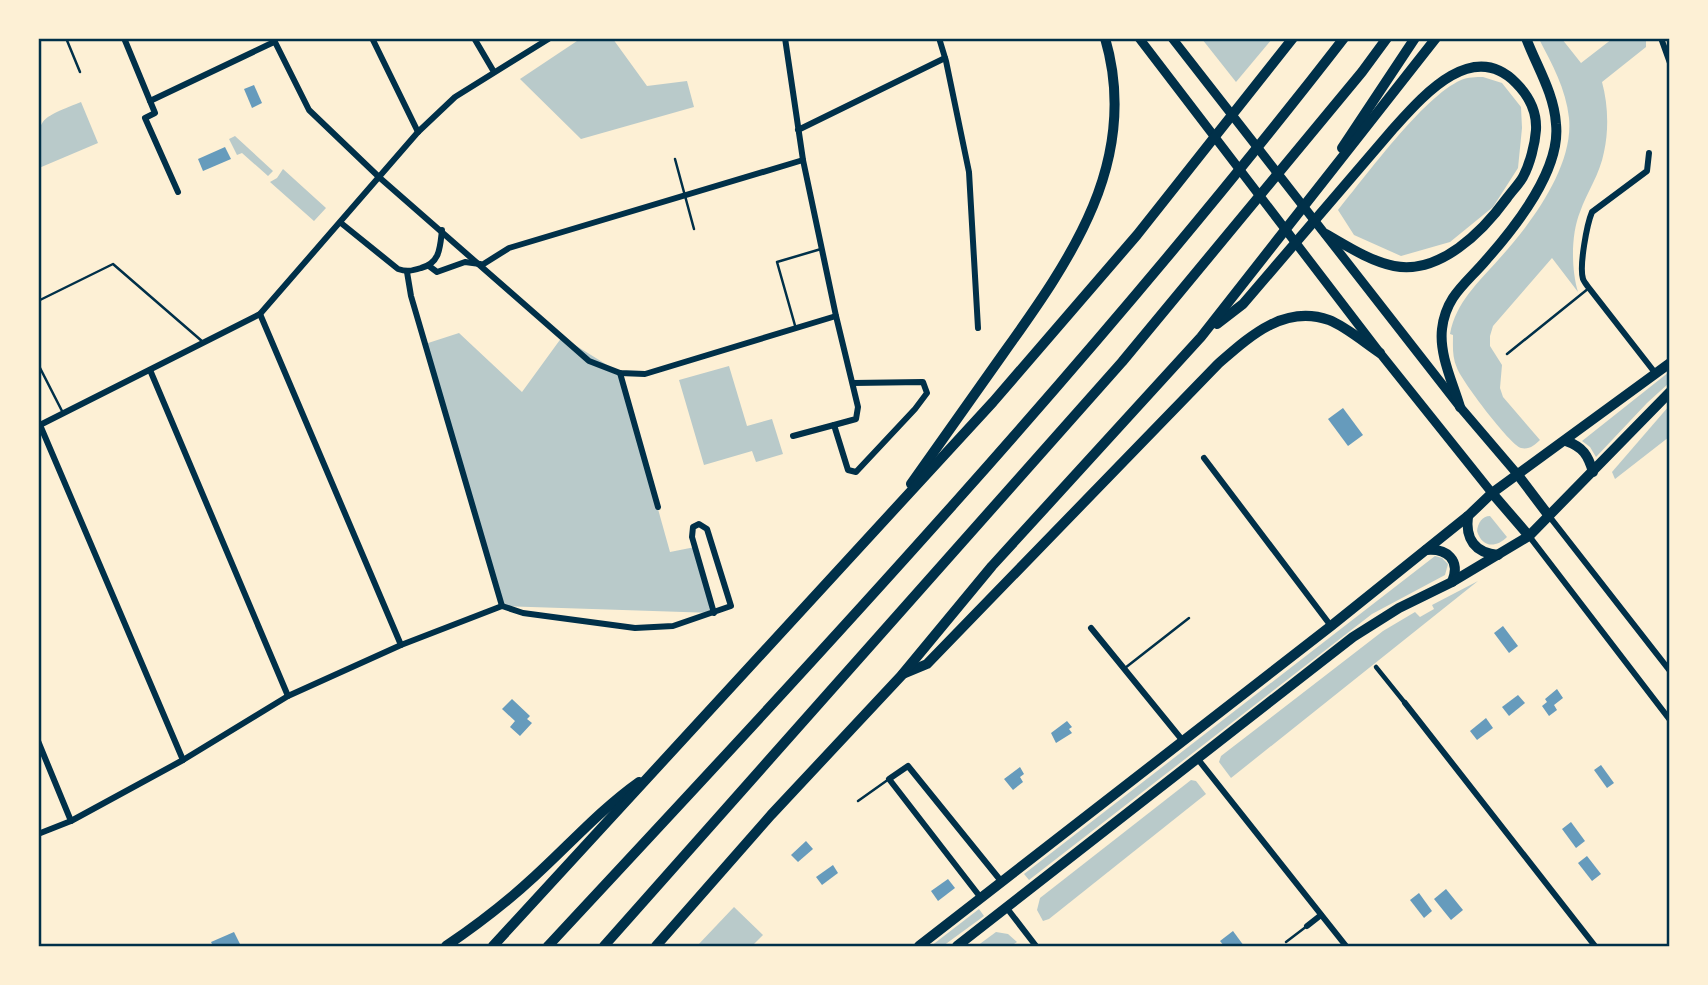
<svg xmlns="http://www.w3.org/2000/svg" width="1708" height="985" font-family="'Varela Round',sans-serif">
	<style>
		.green { fill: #b9caca }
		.water { fill: #669bbc }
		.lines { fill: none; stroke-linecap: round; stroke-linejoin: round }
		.service { stroke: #003049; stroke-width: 2.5 }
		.pedestrian { stroke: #003049; stroke-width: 4.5 }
		.minor { stroke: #003049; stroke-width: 6 }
		.secondary { stroke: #003049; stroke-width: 9 }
		.primary { stroke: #003049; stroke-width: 10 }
		.motorway { stroke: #003049; stroke-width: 10 }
		.neatline { fill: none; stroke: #003049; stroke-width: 2.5 }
	</style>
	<rect width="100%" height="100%" fill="#fdf0d5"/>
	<g class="green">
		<polygon points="580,39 613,39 647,86 687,81 694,107 581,139 520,79"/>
		<polygon points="1202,39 1272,39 1236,82"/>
		<path d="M1539 39H1562L1581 63 1612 39H1646V47L1602 82C1608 104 1609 129 1604 152 1600 174 1587 192 1580 212 1571 234 1571 269 1578 292L1552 258 1493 326 1490 336V346L1502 365 1500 388 1503 397 1540 440C1535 445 1529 450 1521 448 1510 445 1461 380 1457 368 1452 357 1453 346 1453 335L1450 334C1456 302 1478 283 1499 259 1530 225 1574 167 1569 118 1566 89 1552 64 1539 39Z"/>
		<path d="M1483 77 1502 83 1521 107 1522 128 1518 168 1493 207 1450 242 1401 256 1354 235 1338 210C1366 176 1423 97 1461 80 1468 77 1476 77 1483 77Z"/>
		<path d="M81 102 98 143 39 168C38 118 34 121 81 102Z"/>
		<polygon points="235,136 273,171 268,176 242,153 237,155 229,139"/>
		<polygon points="283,169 326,208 314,221 270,182 277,178"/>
		<polygon points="459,333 522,392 562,337 620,373 670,552 695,547 714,613 502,606 425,344"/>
		<polygon points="729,366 747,426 772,419 783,454 756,462 752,451 704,465 679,380"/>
		<polygon points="1669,372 1669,383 1647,403 1596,457 1590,447 1582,441"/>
		<polygon points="1669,406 1669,437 1615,479 1612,472"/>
		<path d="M1490 516 1507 537C1496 548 1482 548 1477 531 1478 523 1482 516 1490 516Z"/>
		<polygon points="1435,556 1442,558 1448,564 1445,575 1372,614 1029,880 1024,874"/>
		<polygon points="1478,581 1231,778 1219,762 1221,756 1383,631 1415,612 1420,617 1434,609 1432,605"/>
		<polygon points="1191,780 1196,781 1206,794 1049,919 1043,921 1037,910 1040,898"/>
		<polygon points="734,907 763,935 752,946 697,946"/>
		<polygon points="979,909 984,916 943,946 931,946"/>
		<polygon points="996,932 1008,934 1017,942 1011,946 977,946"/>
	</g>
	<g class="water">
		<polygon points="254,85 262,103 252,108 244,89"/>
		<polygon points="225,147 231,159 203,171 198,159"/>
		<polygon points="1343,408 1363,435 1348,446 1328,419"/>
		<polygon points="1503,626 1518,646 1509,653 1494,633"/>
		<polygon points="1557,689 1563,698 1554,705 1557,710 1549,716 1542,706 1547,702 1545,699"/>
		<polygon points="1518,695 1525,703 1509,716 1502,707"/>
		<polygon points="512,699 530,716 527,719 532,723 520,736 510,727 515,721 502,709"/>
		<polygon points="1486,718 1493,728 1477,740 1470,731"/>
		<polygon points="1067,721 1072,727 1069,729 1072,733 1056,743 1051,733"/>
		<polygon points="1601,765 1614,783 1607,788 1594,770"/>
		<polygon points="1020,767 1024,774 1020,777 1023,782 1013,790 1004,779"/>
		<polygon points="1571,822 1585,841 1576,848 1562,829"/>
		<polygon points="806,841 813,849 798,862 791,855"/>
		<polygon points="1587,856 1601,874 1592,881 1578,863"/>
		<polygon points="833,865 838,873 822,885 816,877"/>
		<polygon points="948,879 955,888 938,901 931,891"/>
		<polygon points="1446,889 1463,910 1451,920 1434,899"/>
		<polygon points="1419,893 1432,911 1424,918 1410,900"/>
		<polygon points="1233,931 1244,946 1224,946 1220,941"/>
		<polygon points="234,932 241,946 213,946 211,942"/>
	</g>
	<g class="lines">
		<g class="service">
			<polyline points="66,38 80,72"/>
			<polyline points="675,159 694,229"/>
			<polyline points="38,301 113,264 203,342"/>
			<polyline points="796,329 777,262 821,249"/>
			<polyline points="1507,354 1589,288"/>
			<polyline points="38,364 62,411"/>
			<polyline points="1125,668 1189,618"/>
			<polyline points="858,801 889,779"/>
			<polyline points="1286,942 1307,926"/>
		</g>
		<polyline class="pedestrian" points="1376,667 1405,703"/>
		<g class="minor">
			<polyline points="124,38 155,113 145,118 178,192"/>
			<polyline points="273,38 309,110 380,178 589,361 620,373 645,374 836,316"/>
			<polyline points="372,38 418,132"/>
			<polyline points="474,38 494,72"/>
			<polyline points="785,38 803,160 836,316 858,407 856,419 834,425 848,470 856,472 915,409 927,393 923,382 853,383"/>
			<polyline points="939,38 946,61 969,172 978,328"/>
			<polyline points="1661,38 1670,63"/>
			<polyline points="150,101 274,42"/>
			<polyline points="798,130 945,58"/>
			<path d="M1649 153 1647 171 1592 212C1587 224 1579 266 1583 279 1583 280 1588 287 1589 288L1656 374"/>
			<path d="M341 223 398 269C407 272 411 271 421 268 440 263 440 248 442 230"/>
			<polyline points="482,265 509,248 803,160"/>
			<polyline points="429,266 437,272 465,262 480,264"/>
			<polyline points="407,272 411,296 502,606"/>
			<polyline points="260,314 401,645"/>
			<polyline points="150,370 288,696"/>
			<polyline points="620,373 658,507"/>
			<polyline points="40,425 183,760"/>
			<polyline points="38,426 260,314 418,132 455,97 550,38"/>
			<polyline points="793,436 834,425"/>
			<polyline points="1204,458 1331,626"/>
			<polyline points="1549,516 1670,671"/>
			<polyline points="1529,536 1670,720"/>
			<polyline points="1091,628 1183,741"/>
			<polyline points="1405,703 1595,946"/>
			<polyline points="38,741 71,821"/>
			<polyline points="1197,758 1346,946"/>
			<polyline points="38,834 71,821 183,760 288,696 401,645 502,606 523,613 635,628 673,626 731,606 707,529 699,524 693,527 692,537 714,613"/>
			<polyline points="981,898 889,779 908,766 1001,881"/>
			<polyline points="1006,907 1036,946"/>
			<polyline points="1307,926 1321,915"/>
		</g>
		<g class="secondary">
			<polyline points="1139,38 1380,353 1492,493"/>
			<polyline points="1172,38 1460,407 1518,475"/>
		</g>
		<g class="primary">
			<path d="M1566 441C1583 447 1588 455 1593 472"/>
			<polyline points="1518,475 1549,516"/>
			<polyline points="1492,493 1529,536"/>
			<path d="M1468 516C1465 539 1475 553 1498 555"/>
			<path d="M1426 550C1447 548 1461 560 1452 582"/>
			<polyline points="919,946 1331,626 1468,516 1492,493 1670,363"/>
			<polyline points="957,946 1353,637 1399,608 1452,582 1529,536 1670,392"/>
		</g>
		<g class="motorway">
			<polyline points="1342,148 1415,38"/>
			<path d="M1217 324 1243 304 1393 129C1422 97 1472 38 1516 83 1529 96 1537 111 1536 130 1535 144 1530 164 1523 177 1519 184 1512 191 1507 198 1483 231 1440 275 1394 266 1370 261 1347 246 1326 234"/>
			<path d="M1460 407C1453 383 1439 355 1442 329 1446 295 1467 283 1487 259 1516 226 1561 170 1556 124 1554 93 1537 67 1526 38"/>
			<path d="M911 484C942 440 973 397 1003 354 1071 259 1141 160 1105 38"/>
			<path d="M903 674 927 664 1218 364C1249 337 1284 304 1329 320 1345 326 1365 343 1380 353"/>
			<path d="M446 946C477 925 507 902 535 876 570 844 601 809 639 782"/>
			<polyline points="493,946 993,402 1137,235 1293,38"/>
			<path d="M548 946C822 652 1097 357 1344 38"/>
			<polyline points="604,946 1122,362 1362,72 1387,38"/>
			<polyline points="656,946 771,815 901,676 992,566 1201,337 1436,38"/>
		</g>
	</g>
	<rect width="1708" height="985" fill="none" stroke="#fdf0d5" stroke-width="80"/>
	<rect x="40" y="40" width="1628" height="905" class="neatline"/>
</svg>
